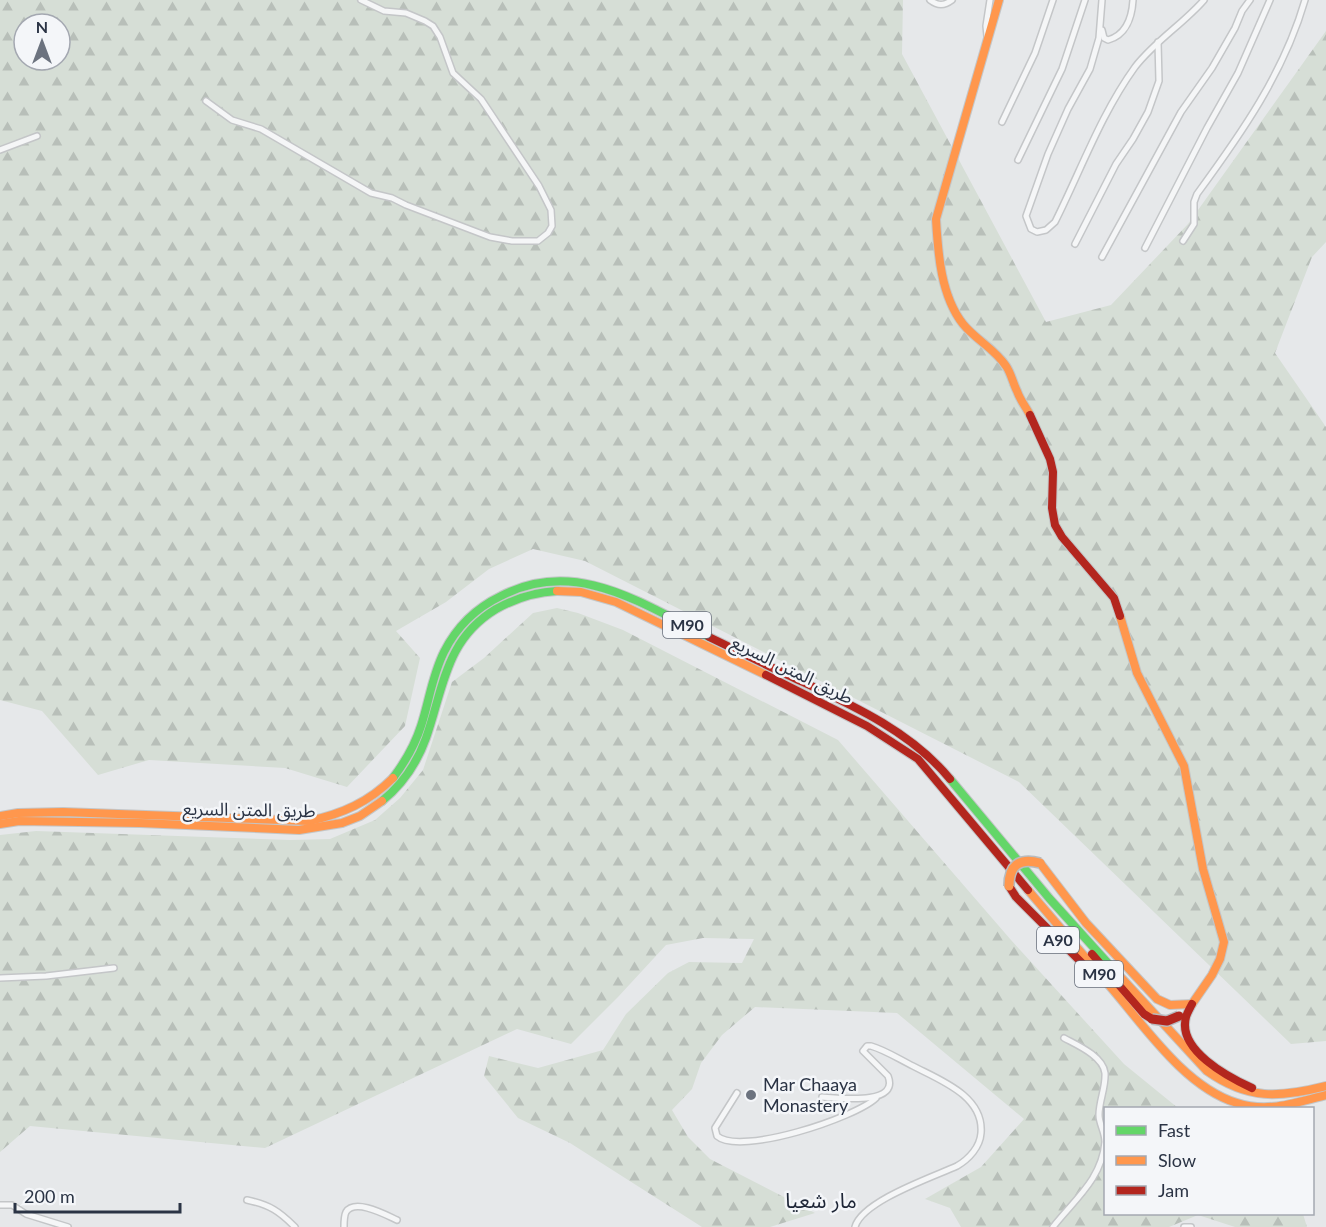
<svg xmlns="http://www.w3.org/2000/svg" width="1326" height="1227" font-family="Lato,'Noto Sans Arabic',sans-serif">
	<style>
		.forest { fill: url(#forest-firs); fill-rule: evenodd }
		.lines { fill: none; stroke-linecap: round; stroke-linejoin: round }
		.street-casing { stroke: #c4c6c8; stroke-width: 8 }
		.fast-casing { stroke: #c4c6c8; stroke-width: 10 }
		.slow-casing { stroke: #c4c6c8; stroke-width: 10 }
		.jam-casing { stroke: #c4c6c8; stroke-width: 10 }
		.street { stroke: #f5f6f7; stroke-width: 5 }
		.fast { stroke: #63d668; stroke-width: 8 }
		.slow { stroke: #ff974d; stroke-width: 8 }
		.jam { stroke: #b3261e; stroke-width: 8 }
		.slow-bridge-casing { stroke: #b8bbbf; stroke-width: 12; stroke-linecap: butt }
		.jam-bridge-casing { stroke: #b8bbbf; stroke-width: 12; stroke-linecap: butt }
		.slow-bridge { stroke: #ff974d; stroke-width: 9 }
		.jam-bridge { stroke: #b3261e; stroke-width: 9 }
		.poi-dot { fill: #6c737f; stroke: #f4f6f9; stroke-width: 2 }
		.labels { text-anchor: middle; stroke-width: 5; stroke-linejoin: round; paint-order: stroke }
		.shield { fill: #f4f6f9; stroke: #676e7b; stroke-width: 1.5 }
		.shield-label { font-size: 16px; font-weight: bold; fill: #2b3445 }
		.street-label { font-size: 18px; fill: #2b3445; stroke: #f4f6f9 }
		.poi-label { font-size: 18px; fill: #2b3445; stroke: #f4f6f9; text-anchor: start }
		.quarter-label { font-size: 21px; fill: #1d2536; stroke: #f4f6f9 }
	</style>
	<defs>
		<pattern id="forest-firs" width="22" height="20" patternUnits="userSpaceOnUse" patternTransform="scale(1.5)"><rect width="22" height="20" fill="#d6ded6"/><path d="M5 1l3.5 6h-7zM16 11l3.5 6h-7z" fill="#b8bfb9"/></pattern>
	</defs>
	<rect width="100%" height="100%" fill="#e6e8ea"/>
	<g class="forest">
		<path d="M0 0H903L902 54 1046 322 1111 305 1188 224 1326 31V242L1312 257 1275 353 1326 427V1041L1291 1044 1019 782 585 561 533 549 489 569 446 602 396 631 420 658 405 726 347 787 285 768 149 760 98 775 42 711 0 700ZM24 24H60V60H24Z"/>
		<polygon points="557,608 578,613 623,630 838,740 1011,940 1124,1064 1178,1108 1106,1108 1106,1214 1303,1214 1307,1227 1235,1227 1198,1215 1169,1227 961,1227 950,1208 925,1199 981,1167 1024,1119 897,1013 755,1007 722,1035 701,1063 692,1089 672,1110 688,1137 710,1159 815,1213 770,1227 702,1227 570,1143 518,1118 484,1076 489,1056 538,1068 603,1050 626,1014 668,973 689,962 742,963 754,939 703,938 666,945 618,997 571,1044 517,1029 265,1148 30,1126 0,1152 0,835 36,831 290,840 330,839 375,820 400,798 423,770 452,682 484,658 533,613"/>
	</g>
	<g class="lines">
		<g class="street-casing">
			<g id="street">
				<path d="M930 0C938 6 944 6 952 0"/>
				<path d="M1102 0 1099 38 1090 69 1068 109 1048 154 1026 216 1031 229 1037 232 1046 230 1055 222C1081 170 1101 114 1135 67 1155 41 1183 24 1204 0"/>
				<path d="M1102 30 1104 38 1108 40C1126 35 1132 17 1133 0"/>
				<polyline points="987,36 986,26 990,0"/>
				<polyline points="206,101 232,120 261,129 371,193 392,198 406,205 490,237 512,241 538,241 548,233 552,226 551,210 539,186 481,99 453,73 440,37 433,26 425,21 406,13 384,11 361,0"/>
				<polyline points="1002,122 1035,53 1053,0"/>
				<polyline points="0,150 37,136"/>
				<polyline points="1018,160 1062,69 1085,0"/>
				<path d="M1183 241 1194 224V202L1197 194C1241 134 1284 73 1305 0"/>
				<polyline points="1075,244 1116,164 1133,139 1148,112 1159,81 1158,42"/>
				<polyline points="1145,248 1207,128 1238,73 1270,0"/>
				<polyline points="1102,257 1181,112 1212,68 1235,28 1242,11 1250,0"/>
				<polyline points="0,978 46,976 114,968"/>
				<path d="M737 1093 715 1128 717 1136C740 1156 855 1118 876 1098"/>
				<path d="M822 1097C838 1098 900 1106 888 1076L863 1051 867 1046H871C885 1050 899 1059 913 1066 940 1080 984 1096 981 1133 980 1147 969 1159 957 1166 933 1177 862 1201 855 1227"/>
				<path d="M247 1200C270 1205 279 1211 295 1227"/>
				<polyline points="0,1205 12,1205 26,1214 68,1227"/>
				<path d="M344 1227C344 1222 344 1216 346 1212 355 1198 386 1215 397 1220"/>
				<path d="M1053 1227C1074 1200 1102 1179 1105 1142 1105 1132 1099 1124 1099 1115 1099 1101 1106 1087 1105 1073 1103 1056 1077 1045 1064 1038"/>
				<polyline points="1184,1227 1191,1227"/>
			</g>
		</g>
		<g class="fast-casing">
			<g id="fast">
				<path d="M393 778C405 762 415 745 421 726 429 702 432 676 444 652 456 628 476 608 501 596 576 557 642 604 709 637"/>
				<polyline points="950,779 1049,898 1115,971"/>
				<path d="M382 801C403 784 417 763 426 738 444 687 445 640 496 609 516 598 535 592 557 591"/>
			</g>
		</g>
		<g class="slow-casing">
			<g id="slow">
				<path d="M999 0 936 219C938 254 941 296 963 324 976 340 995 349 1006 366 1011 373 1013 383 1017 391 1020 400 1026 407 1030 415"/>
				<polyline points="557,591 581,592 616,602 766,675"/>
				<polyline points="1120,616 1137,673 1184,766 1203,869 1224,942 1220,959 1212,975 1192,1004"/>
				<path d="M0 816 18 813 63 812 309 821C342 814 369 802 393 778"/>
				<polyline points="0,824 19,821 140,823 299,830 342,823 360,816 382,801"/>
				<polyline points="1040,863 1086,923 1157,999 1170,1005 1192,1004"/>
				<path d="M1028 890C1057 924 1086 958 1114 991 1147 1030 1187 1088 1237 1103 1267 1113 1296 1103 1326 1095"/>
				<path d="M1115 971 1207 1071C1248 1100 1279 1098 1326 1086"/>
			</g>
		</g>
		<g class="jam-casing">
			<g id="jam">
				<polyline points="1030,415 1050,459 1053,472 1052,508 1055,525 1062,537 1114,598 1120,616"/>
				<path d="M709 637C736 650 762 663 788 675 845 702 909 729 950 779"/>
				<polyline points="766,675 867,726 918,759 1028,890"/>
				<polyline points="1009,886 1016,897 1099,980"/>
				<polyline points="1092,954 1144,1014 1152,1019"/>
				<path d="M1192 1004C1190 1008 1187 1013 1186 1017 1177 1050 1228 1077 1252 1088"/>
			</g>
		</g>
		<use href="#street" class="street"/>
		<use href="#fast" class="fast"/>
		<use href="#slow" class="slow"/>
		<use href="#jam" class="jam"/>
		<g class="slow-bridge-casing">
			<path id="slow-bridge" d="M1009 886C1009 866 1019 857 1040 863"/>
		</g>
		<g class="jam-bridge-casing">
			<polyline id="jam-bridge" points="1152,1019 1167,1021 1179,1016"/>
		</g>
		<use href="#slow-bridge" class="slow-bridge"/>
		<use href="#jam-bridge" class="jam-bridge"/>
	</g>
	<circle class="poi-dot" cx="751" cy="1095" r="6"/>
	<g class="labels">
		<g class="shield">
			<rect x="663" y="612" width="48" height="26" rx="4.5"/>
			<rect x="1037" y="927" width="42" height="26" rx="4.5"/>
			<rect x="1075" y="961" width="48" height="26" rx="4.5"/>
		</g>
		<g class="shield-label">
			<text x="687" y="631">M90</text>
			<text x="1058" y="946">A90</text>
			<text x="1099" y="980">M90</text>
		</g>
		<g class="street-label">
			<text transform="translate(792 670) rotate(26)" y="6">طريق المتن السريع</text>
			<text transform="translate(249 810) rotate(1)" y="6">طريق المتن السريع</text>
		</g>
		<g class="poi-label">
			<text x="763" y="1091">Mar Chaaya<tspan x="763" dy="21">Monastery</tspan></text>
		</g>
		<g class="quarter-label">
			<text x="821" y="1208">مار شعيا</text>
		</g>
	</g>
	<rect x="1104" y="1107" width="210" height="108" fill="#f4f6f9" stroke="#a4a8b1" stroke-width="1.5"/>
	<rect x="1116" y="1126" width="30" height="9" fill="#63d668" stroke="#a4a8b1" stroke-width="1.5"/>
	<text x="1158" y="1137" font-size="18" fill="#2b3445">Fast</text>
	<rect x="1116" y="1156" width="30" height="9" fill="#ff974d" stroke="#a4a8b1" stroke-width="1.5"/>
	<text x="1158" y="1167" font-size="18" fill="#2b3445">Slow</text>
	<rect x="1116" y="1186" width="30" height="9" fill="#b3261e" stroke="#a4a8b1" stroke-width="1.5"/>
	<text x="1158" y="1197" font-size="18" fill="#2b3445">Jam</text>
	<g transform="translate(42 42)"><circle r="28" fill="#f4f6f9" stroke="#a4a8b1" stroke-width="1.5"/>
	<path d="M0-4.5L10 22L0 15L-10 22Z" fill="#6c737f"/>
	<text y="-9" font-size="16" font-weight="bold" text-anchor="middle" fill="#2b3445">N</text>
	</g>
	<path d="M15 1203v9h165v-9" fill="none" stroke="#2b3445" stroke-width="3"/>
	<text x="24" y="1203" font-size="18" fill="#2b3445" stroke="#f4f6f9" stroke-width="4.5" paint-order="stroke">200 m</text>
</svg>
